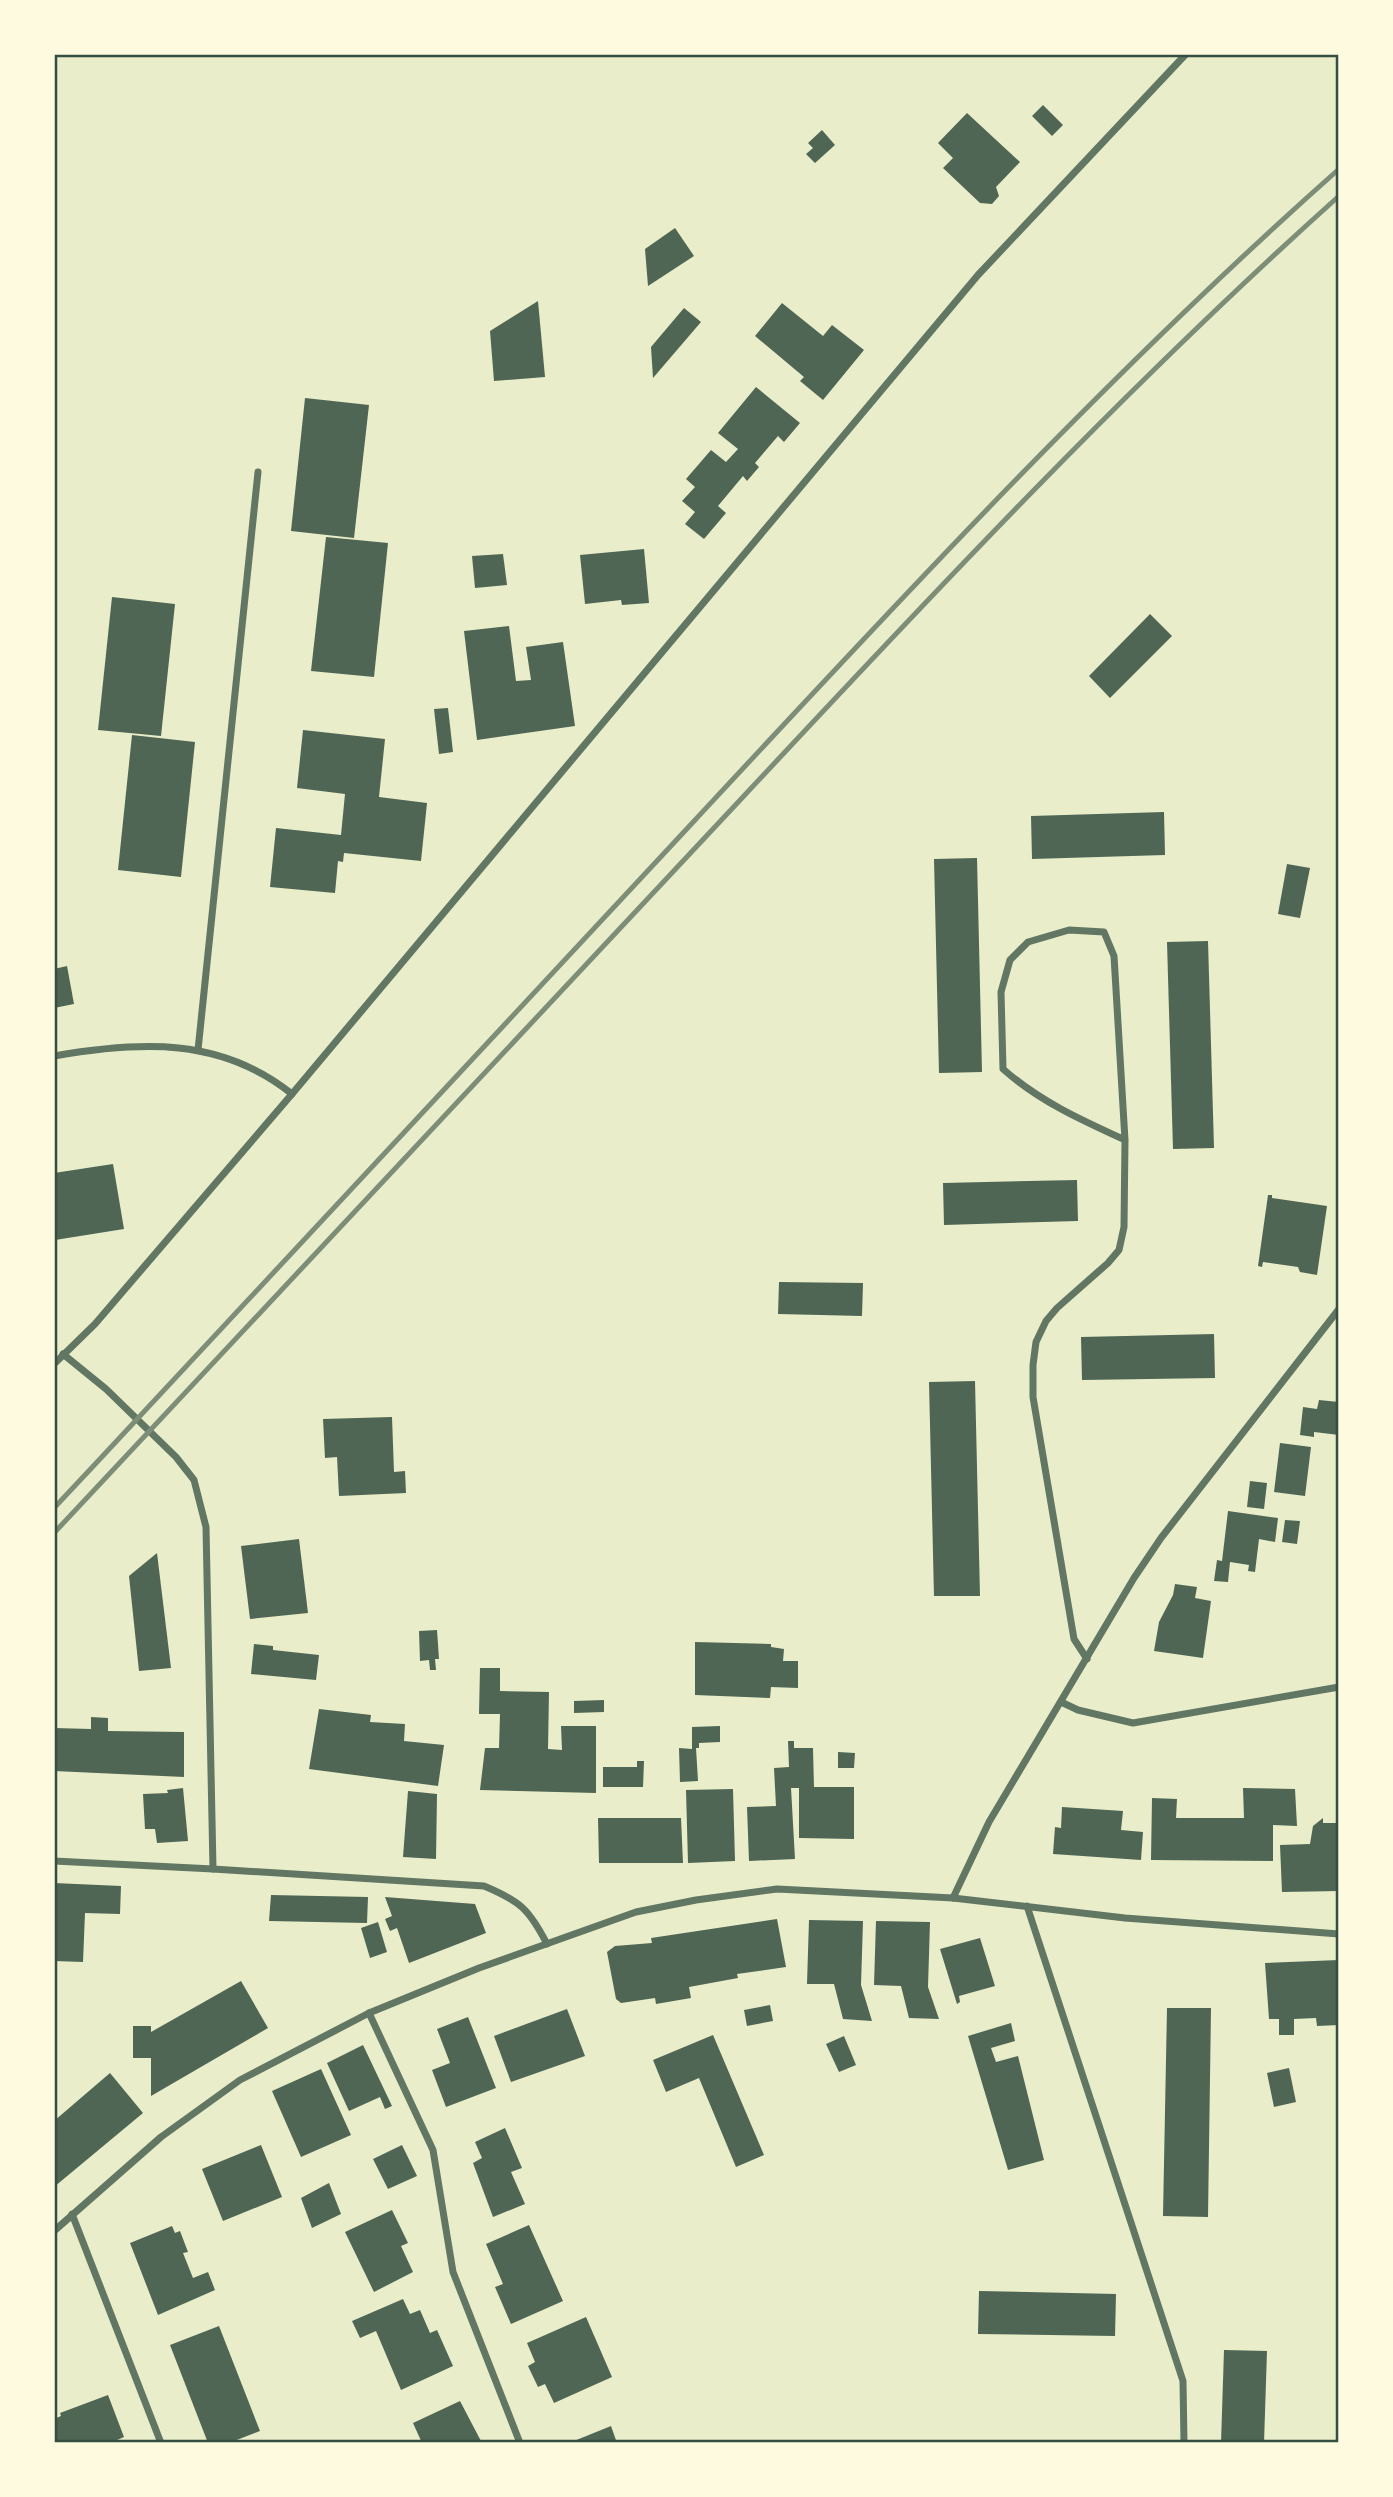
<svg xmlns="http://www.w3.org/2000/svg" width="1393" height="2497" font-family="Spectral,serif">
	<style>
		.building { fill: #4f6655 }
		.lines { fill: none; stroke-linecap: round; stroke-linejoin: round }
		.minor { stroke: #617663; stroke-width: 7 }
		.rail { stroke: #7c8e77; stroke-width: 5 }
		.neatline { fill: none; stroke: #344e41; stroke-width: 2.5 }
	</style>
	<rect width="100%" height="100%" fill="#e9edc9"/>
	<g class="building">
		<polygon points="1043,105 1063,125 1052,136 1032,116"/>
		<polygon points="967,113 1020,162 996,187 999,196 992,204 980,203 943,168 953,158 938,143"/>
		<polygon points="822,130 835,145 815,163 806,154 813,148 808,143"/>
		<polygon points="675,228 694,256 648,286 645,249"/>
		<polygon points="538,301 545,377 494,381 490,331"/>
		<polygon points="782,303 823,336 832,325 864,350 823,400 800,381 804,377 755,336"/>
		<polygon points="684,308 701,322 653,378 651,347"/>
		<polygon points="756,387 800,423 784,442 778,436 755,463 759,467 747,481 743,476 718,506 726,513 704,539 685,524 695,512 682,501 695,487 686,479 711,450 726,462 738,449 718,433"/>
		<polygon points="305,398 369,405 354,538 291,531"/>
		<polygon points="326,537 388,543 374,677 311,671"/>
		<polygon points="644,549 649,603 622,605 621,600 585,604 580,555"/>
		<polygon points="503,554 507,585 475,588 472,556"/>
		<polygon points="112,597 175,604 161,736 98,730"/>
		<polygon points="1150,614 1172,636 1110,698 1089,676"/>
		<polygon points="509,626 516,681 531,680 526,647 563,642 575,726 477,740 464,631"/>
		<polygon points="448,708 453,752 439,754 434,709"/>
		<polygon points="303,730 385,739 379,797 427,803 421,861 344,853 343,862 338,861 335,893 270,887 276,828 341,835 345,794 297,788"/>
		<polygon points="132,735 195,742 181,877 118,870"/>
		<polygon points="1164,812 1165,855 1032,859 1031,816"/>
		<polygon points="977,858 982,1072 939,1073 934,859"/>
		<polygon points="1287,864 1310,868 1300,918 1278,914"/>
		<polygon points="1208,941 1214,1148 1173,1149 1167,942"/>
		<polygon points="67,966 74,1004 54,1008 54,969"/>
		<polygon points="113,1164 124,1229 55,1240 54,1173"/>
		<polygon points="1077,1180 1078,1221 944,1225 943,1183"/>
		<polygon points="1268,1195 1272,1195 1272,1198 1327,1206 1317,1275 1300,1272 1298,1267 1263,1262 1262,1267 1258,1266"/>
		<polygon points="779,1282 863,1283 862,1316 778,1314"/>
		<polygon points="1214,1334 1215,1378 1082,1380 1081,1337"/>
		<polygon points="975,1381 980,1596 934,1596 929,1382"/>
		<polygon points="1319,1400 1339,1402 1339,1435 1314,1432 1314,1437 1300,1435 1303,1407 1317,1409"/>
		<polygon points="392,1417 394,1472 405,1471 406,1493 339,1496 337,1457 325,1458 323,1419"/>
		<polygon points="1280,1443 1311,1447 1305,1496 1274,1492"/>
		<polygon points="1250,1481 1267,1483 1264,1509 1247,1507"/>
		<polygon points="1228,1511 1278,1518 1275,1542 1259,1539 1255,1572 1248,1571 1249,1565 1230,1562 1228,1582 1214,1581 1217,1560 1222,1561"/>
		<polygon points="1285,1520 1300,1521 1297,1544 1282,1542"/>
		<polygon points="299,1539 308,1613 250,1619 241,1546"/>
		<polygon points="157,1553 171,1668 139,1671 129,1576"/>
		<polygon points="1175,1584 1197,1587 1195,1598 1211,1601 1203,1658 1154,1651 1159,1622 1173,1595"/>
		<polygon points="437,1630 439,1659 435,1659 436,1670 430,1670 429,1660 420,1661 419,1631"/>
		<polygon points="695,1642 771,1644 771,1647 784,1649 783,1661 798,1661 798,1688 771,1687 770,1698 695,1695"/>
		<polygon points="254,1644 273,1646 273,1650 319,1655 316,1680 251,1674"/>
		<polygon points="480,1668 500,1668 500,1691 549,1692 548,1749 562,1750 561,1726 596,1726 596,1793 480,1790 485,1748 499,1748 500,1714 479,1714"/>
		<polygon points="604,1700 604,1712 574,1713 574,1701"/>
		<polygon points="319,1709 371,1715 370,1722 405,1724 404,1741 444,1745 438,1786 309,1769"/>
		<polygon points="91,1717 108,1718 108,1731 184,1732 184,1777 54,1771 54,1728 91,1729"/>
		<polygon points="720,1726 720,1742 699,1743 699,1748 696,1748 698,1781 680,1782 679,1748 692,1749 692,1727"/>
		<polygon points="788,1741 794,1741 794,1748 813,1748 814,1787 854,1787 854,1839 799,1838 799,1788 791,1788 795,1859 749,1861 747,1807 776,1806 774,1768 789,1767"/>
		<polygon points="838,1752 855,1753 854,1768 838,1768"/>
		<polygon points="637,1761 644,1761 643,1787 603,1787 603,1767 637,1767"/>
		<polygon points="183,1788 188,1841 157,1843 155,1829 145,1829 143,1794 168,1793 167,1790"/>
		<polygon points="1243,1788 1295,1789 1297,1826 1273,1825 1273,1861 1151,1860 1152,1798 1177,1799 1176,1818 1244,1818"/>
		<polygon points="733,1789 735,1861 688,1863 686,1790"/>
		<polygon points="408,1791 437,1794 436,1859 403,1857"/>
		<polygon points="1062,1807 1123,1811 1121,1830 1143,1832 1141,1860 1053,1854 1055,1827 1061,1828"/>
		<polygon points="598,1818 681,1818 683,1863 599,1863"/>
		<polygon points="1323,1818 1323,1823 1339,1823 1339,1891 1282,1892 1280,1845 1310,1844 1313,1826"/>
		<polygon points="54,1883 121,1886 120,1914 85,1913 83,1962 54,1961"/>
		<polygon points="271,1895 368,1897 367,1923 269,1921"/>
		<polygon points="385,1897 475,1904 486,1933 409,1963 397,1928 390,1931 385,1919 392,1916"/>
		<polygon points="777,1919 786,1967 737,1974 738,1978 689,1987 691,1998 656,2004 655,1998 621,2003 616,1999 607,1952 615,1946 652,1943 651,1938"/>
		<polygon points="809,1920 863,1921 861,1985 872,2021 843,2019 834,1984 807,1984"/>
		<polygon points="876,1921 930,1922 928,1987 939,2019 909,2018 901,1986 874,1985"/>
		<polygon points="378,1922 387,1952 370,1958 361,1928"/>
		<polygon points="980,1938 995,1986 959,1996 960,2002 957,2004 940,1949"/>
		<polygon points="1339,1960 1339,2025 1317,2026 1316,2018 1294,2019 1294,2035 1279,2035 1279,2019 1269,2019 1265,1963"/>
		<polygon points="241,1981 268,2028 151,2096 151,2058 133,2058 133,2026 151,2026 151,2032"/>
		<polygon points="770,2005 773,2021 747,2026 744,2010"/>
		<polygon points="1167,2008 1211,2008 1208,2217 1163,2216"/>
		<polygon points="567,2009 585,2056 511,2082 494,2036"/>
		<polygon points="468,2017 496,2088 446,2107 432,2070 450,2063 437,2029"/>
		<polygon points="1011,2023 1015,2041 991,2048 996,2062 1018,2056 1044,2160 1008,2170 968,2036"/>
		<polygon points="713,2035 764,2155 736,2167 699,2078 666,2092 653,2060"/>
		<polygon points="844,2036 856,2065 839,2072 826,2044"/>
		<polygon points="363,2045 392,2106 385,2109 380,2097 349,2111 327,2063"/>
		<polygon points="1289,2068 1296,2102 1274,2107 1267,2073"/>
		<polygon points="321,2069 351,2135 301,2157 272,2091"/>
		<polygon points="110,2073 143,2113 54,2187 54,2121"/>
		<polygon points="505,2128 522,2168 511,2172 525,2204 493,2217 473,2163 482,2158 475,2142"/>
		<polygon points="261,2145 282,2197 223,2221 202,2169"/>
		<polygon points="402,2145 417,2176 388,2189 373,2159"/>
		<polygon points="329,2183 341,2214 312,2228 301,2198"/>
		<polygon points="392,2210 408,2243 401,2246 413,2272 374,2292 345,2232"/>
		<polygon points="529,2225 563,2301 511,2324 495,2287 503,2284 486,2244"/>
		<polygon points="172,2226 175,2233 180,2231 188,2252 183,2253 193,2278 208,2272 215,2290 158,2315 130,2243"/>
		<polygon points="979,2291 1116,2294 1115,2336 978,2334"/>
		<polygon points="403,2299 410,2314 420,2310 430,2333 437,2330 453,2366 401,2390 376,2331 360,2338 352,2321"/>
		<polygon points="586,2317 612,2377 554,2403 545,2384 538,2387 528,2366 535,2362 527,2343"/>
		<polygon points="219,2326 260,2431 229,2443 208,2443 170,2345"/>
		<polygon points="1224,2350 1267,2351 1264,2443 1221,2443"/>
		<polygon points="108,2395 124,2437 110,2443 54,2443 54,2419 61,2416 60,2413"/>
		<polygon points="460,2401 482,2443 422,2443 413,2423"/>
		<polygon points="611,2426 617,2443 569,2443"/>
	</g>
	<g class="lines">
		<g class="minor">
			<polyline points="198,1050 258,472"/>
			<path d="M54 1056C140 1041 221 1037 292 1094"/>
			<polyline points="63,1354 106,1389 176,1457 194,1480 206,1527 213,1869"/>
			<polyline points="54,1364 95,1324 292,1094 978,275 1186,54"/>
			<path d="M1087 1659 1074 1639 1033 1397V1365L1036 1342 1046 1321 1057 1308 1108 1263 1119 1250 1124 1227 1125 1140 1114 956 1104 932 1069 930 1028 942 1010 960 1001 992 1003 1069C1039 1101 1081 1120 1125 1140"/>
			<polyline points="1061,1702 1078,1710 1133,1723 1339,1687"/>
			<path d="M54 1861 213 1869 484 1886C520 1901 529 1909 547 1944"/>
			<polyline points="953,1898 989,1822 1134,1578 1161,1538 1339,1309"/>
			<polyline points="1027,1906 1183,2381 1184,2443"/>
			<polyline points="369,2013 433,2150 453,2272 520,2443"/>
			<polyline points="72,2214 161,2443"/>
			<polyline points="54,2231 161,2137 240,2080 369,2013 479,1968 636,1912 696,1900 777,1889 953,1898 1125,1918 1339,1934"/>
		</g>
		<g class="rail">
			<path d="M54 1508C269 1279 483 1049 696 819 904 595 1111 371 1339 169"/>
			<path d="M54 1533C285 1289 513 1043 742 798 935 591 1128 385 1339 196"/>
		</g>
	</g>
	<rect width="1393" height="2497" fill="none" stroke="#fefae0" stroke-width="112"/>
	<rect x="56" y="56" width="1281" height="2385" class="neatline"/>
</svg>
